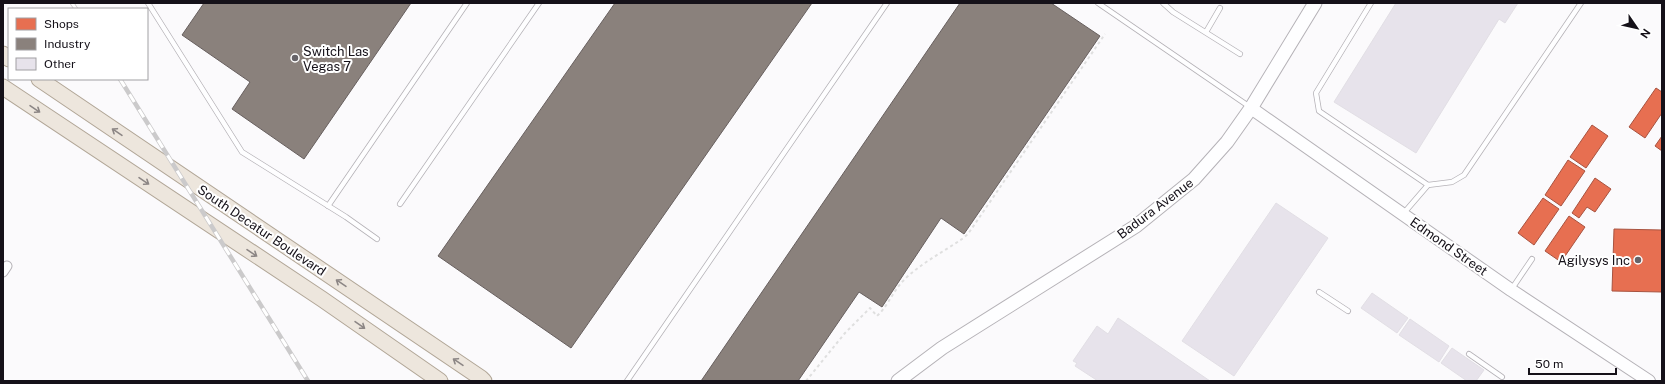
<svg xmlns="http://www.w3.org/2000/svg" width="1665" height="384" font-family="'Public Sans',sans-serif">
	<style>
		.shops { fill: #e76f51; stroke: #a85340 }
		.industry { fill: #8a817c; stroke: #675f5e }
		.building { fill: #e7e3eb; stroke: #e2dfe5 }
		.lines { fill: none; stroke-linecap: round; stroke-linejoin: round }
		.service-casing { stroke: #b5b2b7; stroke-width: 6 }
		.minor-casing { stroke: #b5b2b7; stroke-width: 11 }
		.tertiary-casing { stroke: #b5b2b7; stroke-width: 14 }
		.secondary-casing { stroke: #b5b2b7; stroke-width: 15 }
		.primary-casing { stroke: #b1a697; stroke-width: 17 }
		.path { stroke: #dfdfdf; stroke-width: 2; stroke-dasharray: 3 3; stroke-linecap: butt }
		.service { stroke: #fefeff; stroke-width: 4.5 }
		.minor { stroke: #fefeff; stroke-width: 9 }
		.tertiary { stroke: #fefeff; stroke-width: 12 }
		.secondary { stroke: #fefeff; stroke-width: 13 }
		.primary { stroke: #ede6dd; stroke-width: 15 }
		.rail-casing { stroke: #cbcacb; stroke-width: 4.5 }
		.rail { stroke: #fff; stroke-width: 3; stroke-dasharray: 9; stroke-linecap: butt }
		.oneway { stroke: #8c8685 }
		.poi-dot { fill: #666368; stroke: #fff; stroke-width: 1.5 }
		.labels { text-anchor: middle; stroke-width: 4; stroke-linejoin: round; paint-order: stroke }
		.poi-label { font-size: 13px; fill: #151119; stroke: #fff; text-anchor: start }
		.street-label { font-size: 13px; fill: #151119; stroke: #fff }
	</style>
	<rect width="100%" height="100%" fill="#fbfafc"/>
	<g class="shops">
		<polygon points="1656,88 1662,92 1662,113 1645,138 1629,127"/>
		<polygon points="1592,125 1608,136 1586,168 1570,157"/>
		<polygon points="1662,136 1662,151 1655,146"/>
		<polygon points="1568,160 1585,171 1561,206 1545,195"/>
		<polygon points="1595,178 1611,189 1595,212 1587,207 1579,218 1572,213"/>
		<polygon points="1543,198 1559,209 1534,245 1518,233"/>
		<polygon points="1569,216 1585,227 1561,262 1545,251"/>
		<polygon points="1614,229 1662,230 1662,292 1612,291"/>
	</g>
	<g class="industry">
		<polygon points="204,3 411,3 304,159 232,109 250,82 182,35"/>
		<polygon points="615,3 812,3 571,348 438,256"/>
		<polygon points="960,3 1051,3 1100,36 964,234 941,218 882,307 859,292 798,381 701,381"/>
	</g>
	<g class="building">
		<polygon points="1396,3 1518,3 1505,23 1499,19 1416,153 1334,102"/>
		<polygon points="1276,203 1328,238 1234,376 1182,341"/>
		<polygon points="1372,293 1408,318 1397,333 1361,308"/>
		<polygon points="1118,318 1210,381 1098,381 1075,366 1077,363 1073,361 1097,326 1108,334"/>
		<polygon points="1410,319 1449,346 1439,362 1399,335"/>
		<polygon points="1452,348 1484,370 1476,381 1467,381 1441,363"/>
	</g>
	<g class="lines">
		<g class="service-casing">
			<g id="service">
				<polyline points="148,3 242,152 346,217 377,239"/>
				<polyline points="1098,3 1250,107"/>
				<polyline points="1163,3 1173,12 1240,54"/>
				<polyline points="1371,3 1316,93 1319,111 1428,185"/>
				<polyline points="1206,32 1220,8"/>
				<polyline points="400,204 539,3"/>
				<polyline points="328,206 467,3"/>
				<polyline points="1403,214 1428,185 1452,182 1464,175 1581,3"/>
				<polyline points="1511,290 1532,259"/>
				<polyline points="1319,292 1348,311"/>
				<polyline points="1469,354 1502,377"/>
				<polyline points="627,381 887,3"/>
			</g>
		</g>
		<g class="minor-casing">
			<polyline id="minor" points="3,272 7,266"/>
		</g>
		<g class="tertiary-casing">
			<polyline id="tertiary" points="1251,108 1511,290 1649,381"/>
		</g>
		<g class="secondary-casing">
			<polyline id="secondary" points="898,381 942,348 1136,226 1194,179 1227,142 1251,108 1315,3"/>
		</g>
		<g class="primary-casing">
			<g id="primary">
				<polyline points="3,54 9,59"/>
				<polyline points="39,79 481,378 484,381"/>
				<polyline points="3,87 322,299 440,381"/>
			</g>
		</g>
		<path class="path" d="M806 381 845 333 870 308 877 316C888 306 893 291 903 281 918 265 943 252 962 239L968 234 1105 34"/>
		<use href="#service" class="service"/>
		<use href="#minor" class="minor"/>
		<use href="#tertiary" class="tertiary"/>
		<use href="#secondary" class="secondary"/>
		<use href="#primary" class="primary"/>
		<g class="rail-casing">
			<g id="rail">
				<polyline points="72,3 76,9"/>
				<polyline points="120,79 308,381"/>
			</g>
		</g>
		<use href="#rail" class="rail"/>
	</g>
	<defs><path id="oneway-shaft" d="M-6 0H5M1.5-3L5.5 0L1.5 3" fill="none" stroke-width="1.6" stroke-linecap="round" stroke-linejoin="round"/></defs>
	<g class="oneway">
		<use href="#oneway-shaft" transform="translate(35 109) rotate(34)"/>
		<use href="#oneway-shaft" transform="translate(117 132) rotate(-146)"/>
		<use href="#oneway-shaft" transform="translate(144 181) rotate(34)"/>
		<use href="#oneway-shaft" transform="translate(252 253) rotate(34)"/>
		<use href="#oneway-shaft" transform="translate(341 283) rotate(-146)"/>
		<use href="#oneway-shaft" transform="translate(360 325) rotate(35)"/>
		<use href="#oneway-shaft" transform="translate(458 362) rotate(-146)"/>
	</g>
	<g class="poi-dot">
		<circle cx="295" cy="58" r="4"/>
		<circle cx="1638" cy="260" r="4"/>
	</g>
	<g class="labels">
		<g class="poi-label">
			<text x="303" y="56">Switch Las<tspan x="303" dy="15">Vegas 7</tspan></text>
			<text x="1630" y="265" text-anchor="end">Agilysys Inc</text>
		</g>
		<g class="street-label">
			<text transform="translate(1155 208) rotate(-37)" y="5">Badura Avenue</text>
			<text transform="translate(262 230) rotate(34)" y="5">South Decatur Boulevard</text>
			<text transform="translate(1449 246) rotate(35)" y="5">Edmond Street</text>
		</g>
	</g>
	<rect width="1665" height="384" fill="none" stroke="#151119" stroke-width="8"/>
	<rect x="8" y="8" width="140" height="72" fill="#ffffff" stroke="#a1a0a3"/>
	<rect x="16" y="18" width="20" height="12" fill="#e76f51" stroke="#a1a0a3"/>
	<text x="44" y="28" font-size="12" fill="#151119">Shops</text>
	<rect x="16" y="38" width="20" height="12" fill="#8a817c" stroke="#a1a0a3"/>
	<text x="44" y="48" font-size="12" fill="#151119">Industry</text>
	<rect x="16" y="58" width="20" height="12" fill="#e7e3eb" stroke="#a1a0a3"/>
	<text x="44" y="68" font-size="12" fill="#151119">Other</text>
	<g transform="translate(1637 28) rotate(124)" stroke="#ffffff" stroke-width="3" paint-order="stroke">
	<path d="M0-3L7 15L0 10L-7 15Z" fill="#151119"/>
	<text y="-6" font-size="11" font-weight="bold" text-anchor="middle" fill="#151119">N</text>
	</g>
	<path d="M1529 368v6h87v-6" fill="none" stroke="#151119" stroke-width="2"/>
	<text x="1535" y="368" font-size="12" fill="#151119" stroke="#ffffff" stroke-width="3" paint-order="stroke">50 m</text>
</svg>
